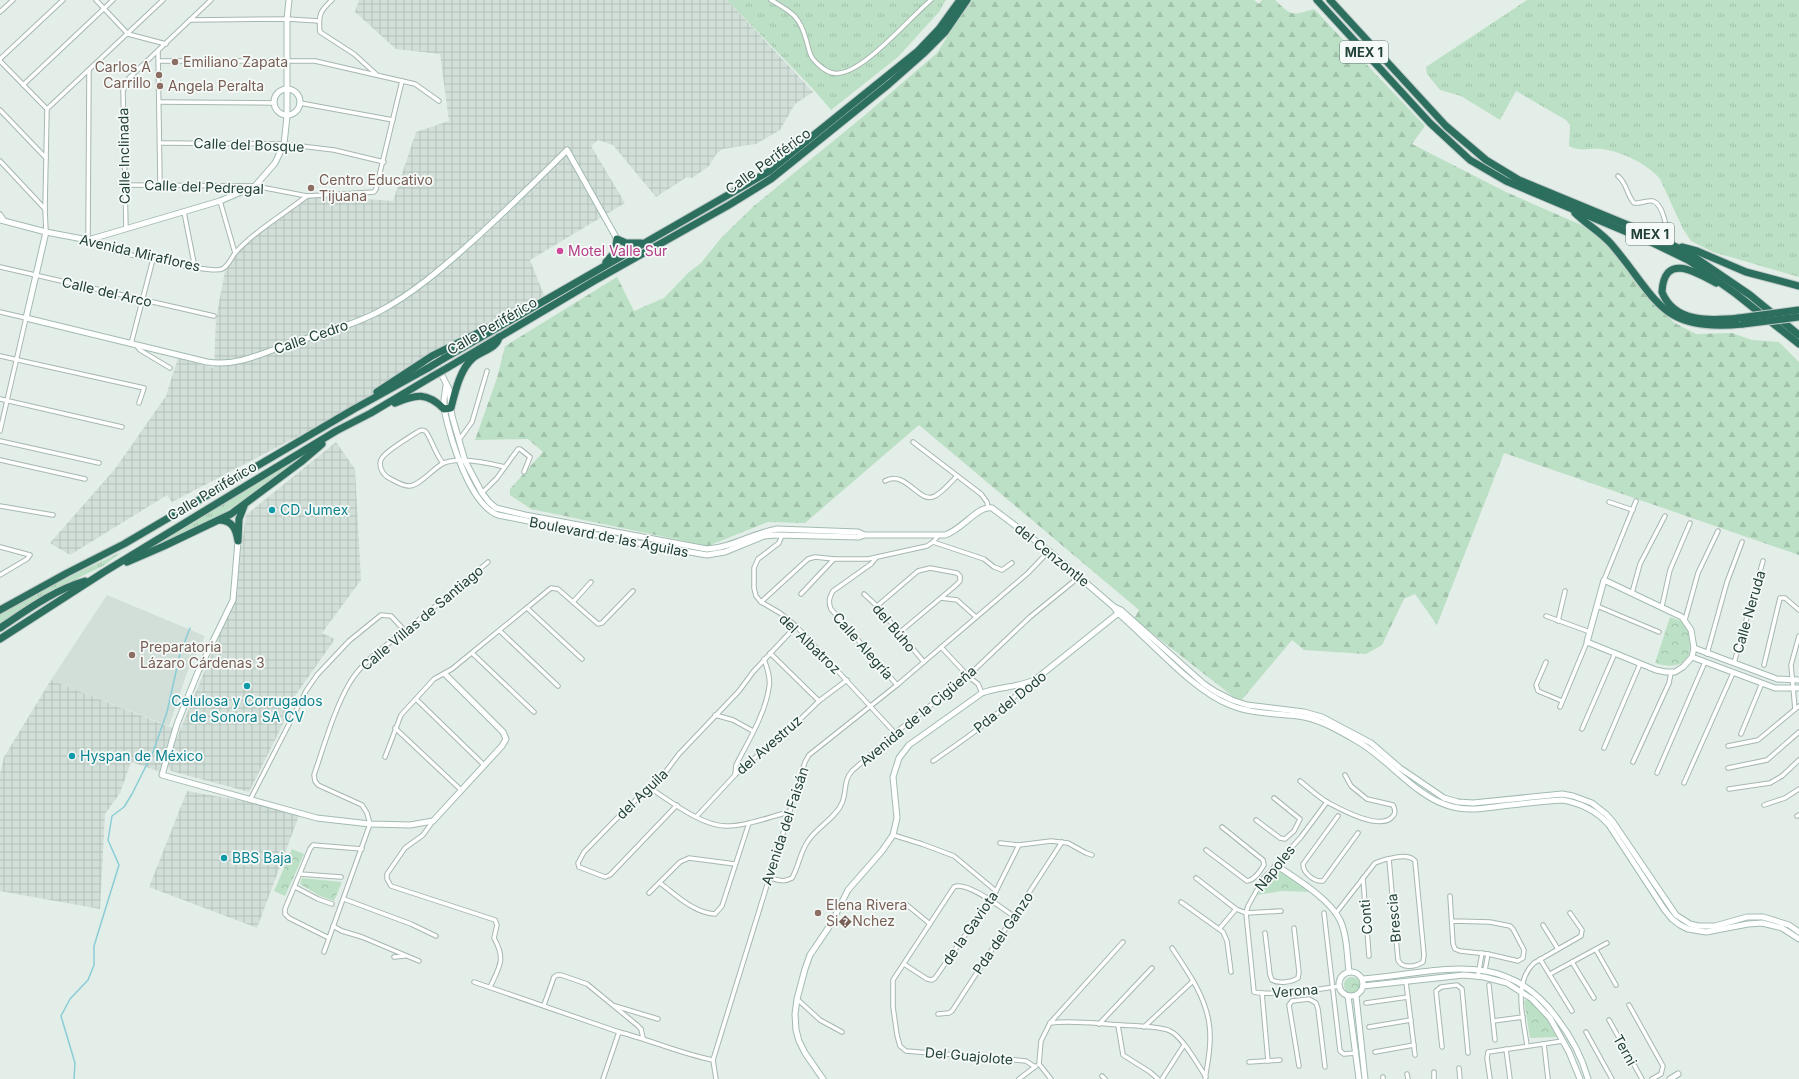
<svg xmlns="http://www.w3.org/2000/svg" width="1799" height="1079" font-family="Inter,sans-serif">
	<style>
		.built { fill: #d2ded8 }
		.industrial { fill: url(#industrial-grid) }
		.grass { fill: url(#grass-tufts) }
		.forest { fill: url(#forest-firs) }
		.park { fill: url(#park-crowns) }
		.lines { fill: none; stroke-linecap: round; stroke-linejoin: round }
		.stream { stroke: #8acdd6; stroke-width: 1.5 }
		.street-casing { stroke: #a6b7b0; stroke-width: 5.5 }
		.secondary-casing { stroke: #a2bbb1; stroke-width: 7 }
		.highway-casing { stroke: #c1cac7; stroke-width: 9 }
		.street { stroke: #fff; stroke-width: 3.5 }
		.secondary { stroke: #fff; stroke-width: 5 }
		.highway { stroke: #2c6f5f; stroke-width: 7 }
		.highway-bridge-casing { stroke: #c1cac7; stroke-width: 9; stroke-linecap: butt }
		.highway-bridge { stroke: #2c6f5f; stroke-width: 7 }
		.education-dot { fill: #8d6e63; stroke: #f5faf8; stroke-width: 1.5 }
		.hotel-dot { fill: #d1479c; stroke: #f5faf8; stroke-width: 1.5 }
		.culture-dot { fill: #0f9aa8; stroke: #f5faf8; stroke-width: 1.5 }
		.labels { text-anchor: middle; stroke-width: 3.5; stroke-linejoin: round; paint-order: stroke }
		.shield { fill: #f5faf8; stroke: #617872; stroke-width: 1 }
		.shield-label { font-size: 13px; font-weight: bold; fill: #224138 }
		.education-label { font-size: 14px; fill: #785e54; stroke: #f5faf8; text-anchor: start }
		.street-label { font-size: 14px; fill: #224138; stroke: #f5faf8 }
		.hotel-label { font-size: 14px; fill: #b23c85; stroke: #f5faf8; text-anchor: start }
		.culture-label { font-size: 14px; fill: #0d838f; stroke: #f5faf8; text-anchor: start }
	</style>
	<defs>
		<pattern id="industrial-grid" width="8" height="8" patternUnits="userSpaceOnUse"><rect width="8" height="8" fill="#d2ded8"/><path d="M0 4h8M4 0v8" fill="none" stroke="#b4c0ba"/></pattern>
		<pattern id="grass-tufts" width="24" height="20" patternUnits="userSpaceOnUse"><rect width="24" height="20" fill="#bce0c5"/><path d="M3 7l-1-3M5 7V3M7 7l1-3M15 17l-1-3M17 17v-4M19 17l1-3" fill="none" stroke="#a1c1aa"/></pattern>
		<pattern id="forest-firs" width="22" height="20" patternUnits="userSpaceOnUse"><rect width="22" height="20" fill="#bce0c5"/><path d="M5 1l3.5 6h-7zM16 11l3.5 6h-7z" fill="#a1c1aa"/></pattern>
		<pattern id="park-crowns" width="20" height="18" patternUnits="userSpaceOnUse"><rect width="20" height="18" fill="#bce0c5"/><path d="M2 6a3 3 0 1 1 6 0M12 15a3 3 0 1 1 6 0" fill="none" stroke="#a1c1aa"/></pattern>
	</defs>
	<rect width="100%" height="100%" fill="#e4eee9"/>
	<polygon class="built" points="107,595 205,636 187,673 169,726 51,680"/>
	<g class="industrial">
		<polygon points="359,0 727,0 813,92 795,104 780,130 756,144 723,149 717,153 709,166 692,178 687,177 656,197 613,145 598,140 591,146 625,203 530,260 544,295 515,315 500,319 432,353 354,407 172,502 167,495 70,555 50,543 115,469 166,396 178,358 214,368 216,318 226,266 232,257 250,240 310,195 393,201 416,132 449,121 440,54 396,49 355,12"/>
		<polygon points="336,442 355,469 361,580 322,633 335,639 290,703 282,726 249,792 171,771 167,765 171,752 234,600 246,515"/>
		<polygon points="51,680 175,729 162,764 161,769 164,773 131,762 120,793 105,814 100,909 0,891 0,774 4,757"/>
		<polygon points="187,791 272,806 300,813 257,928 149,887"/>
	</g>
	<g class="grass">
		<polygon points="727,0 946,0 939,12 898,57 831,110 813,89"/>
		<path d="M1527 0H1799V277L1713 252 1691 241 1683 229 1660 179C1648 164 1622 152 1602 149 1590 148 1580 152 1569 146L1570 125 1566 120 1516 91 1500 120 1461 96 1440 90 1427 74 1426 67Z"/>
		<polygon points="314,448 290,467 221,515 138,554"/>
		<polygon points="134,546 122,552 103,566 82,576 0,624 0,612 45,588"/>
	</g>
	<path class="forest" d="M970 0H1254L1259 4 1262 0H1275C1292 16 1291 16 1314 9L1425 126 1412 144 1506 192 1602 234 1662 307 1673 322 1696 334 1732 333 1752 340 1779 342 1799 362V555L1504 453 1437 625 1415 594 1404 599 1382 645 1366 654 1304 650 1292 640 1240 702 1134 619 1139 610 919 425 805 523 768 522 708 546 531 509 510 495V489L543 452 528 439 475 440 497 378 505 346 617 277 634 311 664 298 689 272 701 263 721 238 755 205 865 115 937 53Z"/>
	<g class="park">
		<path d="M1670 617C1674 619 1681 620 1684 623 1688 627 1689 633 1689 638 1694 664 1677 670 1655 663Z"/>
		<polygon points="292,849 304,854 285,896 274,891"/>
		<polygon points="1278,869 1279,869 1309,892 1282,891 1257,895"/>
		<polygon points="302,878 342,882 334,901 320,896 300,884"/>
		<circle cx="1352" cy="985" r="8"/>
		<polygon points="1529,999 1542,1011 1557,1037 1530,1038 1524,1001"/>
	</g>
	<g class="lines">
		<polyline class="stream" points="74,1079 75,1063 61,1016 70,999 88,980 94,965 94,946 119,865 108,840 112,816 124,807 132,794 153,752 167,712 180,654 190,628"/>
		<g class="street-casing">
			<g id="street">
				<polyline points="96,0 128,34 166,44"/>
				<path d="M332 0C320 11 318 15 320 32L354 54 376 74"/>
				<path d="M771 0C791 12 799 15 806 39 808 45 809 54 813 59 817 64 826 72 833 73 859 79 910 17 931 0"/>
				<polyline points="0,12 13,0"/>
				<polyline points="190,20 287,19 319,21"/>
				<polyline points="158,51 160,185"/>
				<polyline points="0,59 63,0"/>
				<polyline points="0,61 47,109"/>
				<polyline points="159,61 315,61 415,84 439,101"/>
				<path d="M89 71 88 240 94 244C108 251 211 274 222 269 229 266 231 258 235 253 255 231 284 214 307 196"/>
				<polyline points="23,85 113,0"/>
				<polyline points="159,102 273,103"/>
				<polyline points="300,103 393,120"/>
				<polyline points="0,110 46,158"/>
				<polyline points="160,143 284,144 334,150 384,162"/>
				<polyline points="0,161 45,209"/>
				<path d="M1618 176C1628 185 1626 194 1634 203 1640 204 1647 200 1653 201 1664 205 1668 232 1667 242"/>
				<polyline points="124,185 255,186 307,196 374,192 376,189 402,81"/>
				<polyline points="220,201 235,253"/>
				<polyline points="184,212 195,268"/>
				<polyline points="0,214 5,221"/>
				<polyline points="126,229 123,91 129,78 211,0"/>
				<polyline points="46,232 45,209 47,109 163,0"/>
				<polyline points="0,267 214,316"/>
				<polyline points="0,312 26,318 0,431"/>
				<polyline points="131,344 153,259"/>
				<polyline points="136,345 140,350 170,368"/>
				<polyline points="0,356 144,388 139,403"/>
				<polyline points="0,399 122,427"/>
				<polyline points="459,440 472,422 487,371"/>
				<polyline points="0,441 99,463"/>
				<polyline points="913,442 981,494 987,502 988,507"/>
				<polyline points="0,460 85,479"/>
				<path d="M443 463C436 456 429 433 425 431 423 430 421 430 419 431 411 436 386 451 382 458 377 465 383 475 389 478 395 481 402 486 409 486 419 486 433 469 442 464 456 456 489 463 505 467"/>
				<path d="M885 481C906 469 919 505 935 496 943 492 950 483 956 477"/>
				<polyline points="482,493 497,478 518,449 520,449 530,457 524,472"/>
				<polyline points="1609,502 1633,510"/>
				<polyline points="0,506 53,515"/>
				<polyline points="782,535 779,543 758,559 754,568 754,588 756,596 761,602 780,613 796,626 895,733"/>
				<polyline points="933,542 984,559 994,567 1002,570 1012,563"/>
				<polyline points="0,547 30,555 27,559 0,575"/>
				<path d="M876 558 871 564 833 591C829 598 828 602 831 609L897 685"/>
				<polyline points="1604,580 1636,501"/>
				<polyline points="1632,593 1640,564 1665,516"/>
				<polyline points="801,594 834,559"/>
				<polyline points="864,594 877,606 924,662"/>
				<polyline points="941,598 957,600 976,617"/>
				<polyline points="573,602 591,582"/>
				<polyline points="761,602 808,559 815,557 834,559 868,559 927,546 933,542 938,536"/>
				<polyline points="877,606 918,571 930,568 957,573 960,576 960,581 955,586 899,633"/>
				<polyline points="1597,606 1659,632"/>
				<polyline points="1662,606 1670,570 1690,523"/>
				<polyline points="527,608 582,659"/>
				<polyline points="1546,616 1590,632"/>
				<polyline points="1685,620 1698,573 1718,531"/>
				<polyline points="1558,621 1565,591"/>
				<polyline points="500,631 558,686"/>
				<polyline points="941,647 968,676 978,684 982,693"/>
				<polyline points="472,653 534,712"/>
				<polyline points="770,653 819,701"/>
				<polyline points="1707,654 1727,582 1742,542"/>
				<polyline points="1546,662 1536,685 1538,691 1562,701"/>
				<polyline points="1734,663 1763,561"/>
				<polyline points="1764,665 1780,598 1785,598 1799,610"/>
				<polyline points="416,699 484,765"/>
				<polyline points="1560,707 1587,642"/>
				<polyline points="1795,709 1791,665 1799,636"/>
				<polyline points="715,715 733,720 753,731"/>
				<polyline points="395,728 461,790"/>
				<polyline points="1582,729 1615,653"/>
				<polyline points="1741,734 1762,683"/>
				<polyline points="1728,746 1758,740 1799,706"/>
				<polyline points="1604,748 1640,664"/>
				<polyline points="385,757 401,715 434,679 452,669 551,588 558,589 598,624 602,623 633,591"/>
				<path d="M933 761C965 739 1001 715 1025 685"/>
				<polyline points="1633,762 1669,683 1671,673"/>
				<polyline points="1728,768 1767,760 1799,732"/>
				<polyline points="1657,773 1705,662"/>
				<path d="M735 775 736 765C748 742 766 712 769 687 771 678 767 668 764 659"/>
				<path d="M1300 781C1309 788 1318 797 1327 802 1340 809 1381 832 1393 816 1396 813 1395 809 1393 805L1367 799 1351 786 1345 775"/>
				<polyline points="1684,783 1733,673"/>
				<path d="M650 788C670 801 702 826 726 826 747 826 769 817 789 812"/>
				<polyline points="1729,789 1770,783 1782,776 1799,760"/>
				<polyline points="250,800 306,691 317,675 349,641 381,615 391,616 405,631"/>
				<path d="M1327 802 1301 837 1263 879 1248 906 1246 913 1254 992C1265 996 1324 989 1339 986"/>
				<polyline points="677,805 610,875 605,877 579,867 578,863 584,852 626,809 664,774 679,754 739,691 753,672 796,626"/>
				<polyline points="1764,805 1785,798 1799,789"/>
				<polyline points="697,816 735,775 765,749 779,740 819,701 847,680"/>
				<path d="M1338 816 1303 864C1303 873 1314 882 1323 881L1358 833"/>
				<polyline points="1797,816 1799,815"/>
				<polyline points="1256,820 1280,838 1285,839 1294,831 1300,819 1274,798"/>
				<path d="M433 821 423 835 405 848 387 874V879L391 886 495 920 497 925 494 938C506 959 500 966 490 987"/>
				<polyline points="893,835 922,844 954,856 996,891"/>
				<polyline points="1000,843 1019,845 1051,841 1068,843 1086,853 1092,855"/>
				<path d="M1206 850 1247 881C1255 880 1260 871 1264 865L1263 860 1222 827"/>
				<polyline points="300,874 341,877"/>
				<path d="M768 877C777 880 783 883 792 878 799 866 800 852 808 841 817 827 836 818 842 803 847 791 843 781 852 771L895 733 968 676 1030 617 1079 577"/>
				<polyline points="1196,878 1236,909 1246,913 1281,911"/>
				<polyline points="1363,878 1369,956"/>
				<path d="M660 883C676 895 694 913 715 914L722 906 749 823"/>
				<polyline points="295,887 318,899 332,904"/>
				<polyline points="649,893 680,862 689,858 735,864"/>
				<polyline points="1450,896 1453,944 1455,949 1460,951 1488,954 1518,961 1523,958 1524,950 1513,929 1510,926 1490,922 1452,921"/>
				<polyline points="344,899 411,924 436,936"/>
				<polyline points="1181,902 1223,932 1227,941 1231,972"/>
				<polyline points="907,905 930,924"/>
				<polyline points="1324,913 1340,1051 1344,1054 1356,1053"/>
				<path d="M1336 913 1375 863C1385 859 1408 852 1415 861L1424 955 1423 962C1415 967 1402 969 1398 960L1389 859"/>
				<path d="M1015 917C1003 909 966 880 954 887L893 980V1007L897 1035 900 1046 906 1051 1007 1059 1026 1061 1035 1067"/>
				<polyline points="1543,925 1558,949"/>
				<polyline points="333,926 342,931 362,937 419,961"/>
				<polyline points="1220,928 1236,909"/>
				<path d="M1265 933 1270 975 1272 980C1279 984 1292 982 1298 978L1299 972 1294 928"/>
				<polyline points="329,938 289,918 285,914 285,909 310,849 313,845 362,849"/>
				<path d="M1172 948C1187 971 1205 995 1209 1023 1212 1041 1208 1062 1205 1079"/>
				<polyline points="1596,950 1616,985"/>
				<path d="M324 952 370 824 367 813 362 805 318 785 315 781 314 775C324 746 334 710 349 684 362 661 386 646 406 630 434 608 461 585 488 562"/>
				<polyline points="394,957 405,956"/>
				<polyline points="1540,959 1572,1011"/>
				<polyline points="1572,962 1594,998"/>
				<polyline points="904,964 927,979 932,980 935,978 996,891 1019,845"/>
				<polyline points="1485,970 1488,954"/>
				<polyline points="1550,974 1607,943"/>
				<polyline points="1478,976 1482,953"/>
				<path d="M474 982 619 1032C651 1040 681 1054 713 1060"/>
				<polyline points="1406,982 1415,1055"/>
				<polyline points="1489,985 1495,1040"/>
				<polyline points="1262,993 1268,1061"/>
				<polyline points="797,999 820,1020 842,1032"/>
				<polyline points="1366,1003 1408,997"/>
				<polyline points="544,1005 554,977 557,975 561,975 587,984 637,1025 641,1029 643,1038"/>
				<polyline points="1629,1005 1663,1066 1661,1074 1652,1079"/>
				<polyline points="615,1006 658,1019"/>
				<polyline points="938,1014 949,1013 952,1011 1062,842"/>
				<polyline points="1609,1020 1642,1079"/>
				<polyline points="1493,1021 1523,1017"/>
				<path d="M1050 1023C1074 1020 1098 1024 1121 1025 1133 1026 1160 1026 1170 1031 1182 1036 1198 1065 1206 1077"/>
				<polyline points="1099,1024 1152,968"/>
				<polyline points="1118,1025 1123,1055 1150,1072 1158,1079"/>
				<polyline points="1144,1027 1193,981"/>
				<polyline points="1369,1027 1411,1020"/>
				<polyline points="1586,1032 1612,1079"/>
				<polyline points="1544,1044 1548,1079"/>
				<path d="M1527 1046C1524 1020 1512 984 1534 963L1581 936 1582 930 1570 913"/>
				<polyline points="1442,1047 1436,991 1441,987 1457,985 1462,989 1468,1053"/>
				<polyline points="1506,1049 1510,1079"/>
				<polyline points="1375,1052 1414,1045"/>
				<polyline points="1249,1062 1280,1060"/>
				<polyline points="1039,1064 1041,1041 1050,1023 1123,942"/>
				<polyline points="1039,1064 1051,1079"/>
				<polyline points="1299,1066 1289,1005 1292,1001 1309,999 1316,1003 1318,1009 1325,1067"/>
				<polyline points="1459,1068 1460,1079"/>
				<polyline points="1434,1072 1434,1079"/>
				<polyline points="1407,1074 1408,1079"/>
				<polyline points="1102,1076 1105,1079"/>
				<polyline points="1383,1077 1383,1079"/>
				<polyline points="603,1079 619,1032"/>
				<polyline points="716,1079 713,1060 805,762 809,755 897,685 1028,573 1049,551"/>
				<polyline points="1019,1079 1036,1066"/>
				<polyline points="1162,1079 1184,1045"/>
				<polyline points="1490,1079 1487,1058 1488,1052 1563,1041"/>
			</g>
		</g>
		<g class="secondary-casing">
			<g id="secondary">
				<circle cx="287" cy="102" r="13"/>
				<polyline points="0,220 46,232 88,240 220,201 255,186 275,163 284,144 287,116 287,19 289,0"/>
				<path d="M46 232 26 318 207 362C236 367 263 353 289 344 320 334 354 325 382 310 413 293 440 270 467 246 502 215 534 183 567 150L617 239"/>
				<path d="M432 356 449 389 452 416 465 461 482 493 489 502 496 508 525 515 707 549C731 548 753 533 777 529L858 532 864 535H945C962 530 978 505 992 508L1049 551 1114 607 1121 610 1204 684 1216 692 1232 700 1247 705 1304 712 1322 717 1371 743 1400 768 1444 798 1458 802 1473 803 1562 794 1573 796 1592 803 1606 814 1613 822 1676 915 1690 924 1698 926H1715L1747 917H1763L1789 925 1799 932"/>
				<path d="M446 385 444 400V409C450 437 469 504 498 515L627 541 707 555 725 552 764 536 776 535 859 537 864 535"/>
				<polyline points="238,541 233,600 198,672 177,724 162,775 317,818 370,824 410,825 433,821 502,746 506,739 503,732 445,674"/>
				<polygon points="1604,580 1682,617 1691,630 1694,648 1692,657 1683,667 1675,672 1666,672 1656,670 1587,642"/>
				<path d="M1114 607 1118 613C1151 641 1192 690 1230 705 1254 715 1280 713 1304 717 1323 721 1340 731 1357 741 1388 758 1417 799 1453 807 1469 811 1486 808 1502 806 1522 804 1542 801 1562 800 1581 803 1596 810 1609 825L1664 909 1672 919 1680 925 1688 929 1706 932 1748 924 1762 923 1782 928 1799 939"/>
				<polyline points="1694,648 1777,679 1799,680"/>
				<polyline points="1692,657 1775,688 1799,688"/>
				<path d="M1276 865C1296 879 1329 898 1340 920 1347 935 1347 954 1349 972"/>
				<circle cx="1351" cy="984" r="12"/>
				<path d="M1363 979C1437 973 1504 946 1556 1017 1570 1035 1582 1057 1588 1079"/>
				<polyline points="1363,986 1464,975 1484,977 1507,983 1532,999 1550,1018 1569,1052 1580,1079"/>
				<polyline points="1348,996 1359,1079"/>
				<polyline points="1356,996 1365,1079"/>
				<path d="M823 1079 805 1053 799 1041 796 1030 795 1014 797 999 805 969 810 955 831 924 848 890 882 851 893 835 897 818 893 777 899 758 909 745 982 693C1000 686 1019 688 1036 679L1121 611"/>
				<polyline points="1670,1079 1678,1074"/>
			</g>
		</g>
		<g class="highway-casing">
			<g id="highway">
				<polyline points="1317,0 1430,123 1470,160 1506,181 1653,243 1688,260 1736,294 1799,344"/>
				<polyline points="1330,0 1446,126 1486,160 1519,180 1652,235 1690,254 1750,295 1799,335"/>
				<path d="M1575 213C1587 225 1601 232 1612 245 1658 299 1660 333 1743 324"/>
				<polyline points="1682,247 1697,251 1746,272 1799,286"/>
				<polyline points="606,262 615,252 617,239 626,243 641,243"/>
				<path d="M1716 283C1696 272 1664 252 1662 292 1674 323 1711 321 1739 318"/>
				<polyline points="443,359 768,172 918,51 939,29 960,0"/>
				<polyline points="447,368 594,281 729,205 771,179 889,84 923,54 945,32 967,0"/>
				<polyline points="377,392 432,356 502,321"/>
				<path d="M395 403C416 394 427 392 444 409L451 408C455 392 460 369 473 358 481 351 497 349 499 337"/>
				<path d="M220 520C233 521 236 529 238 541L239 519 244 506"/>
				<polyline points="127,562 164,546 231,514 301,462 322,444"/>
				<polyline points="0,610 67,573 124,544 354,409 428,368"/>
				<path d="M0 628C27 610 54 590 85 581"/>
				<polyline points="0,639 104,572 336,431 371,413 433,376"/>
			</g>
		</g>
		<use href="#street" class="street"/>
		<use href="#secondary" class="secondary"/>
		<use href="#highway" class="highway"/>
		<g class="highway-bridge-casing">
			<g id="highway-bridge">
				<polyline points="1739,318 1799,310"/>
				<polyline points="1743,324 1799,317"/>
				<polyline points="428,368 443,359"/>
				<polyline points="433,376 447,368"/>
			</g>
		</g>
		<use href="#highway-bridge" class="highway-bridge"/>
	</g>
	<g class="education-dot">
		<circle cx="175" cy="62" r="4"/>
		<circle cx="159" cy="75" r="4"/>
		<circle cx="160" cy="86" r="4"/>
		<circle cx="311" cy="188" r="4"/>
		<circle cx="132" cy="655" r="4"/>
		<circle cx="818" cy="913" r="4"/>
	</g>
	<circle class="hotel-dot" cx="560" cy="251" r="4"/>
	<g class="culture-dot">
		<circle cx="272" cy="510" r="4"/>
		<circle cx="247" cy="686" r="4"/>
		<circle cx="72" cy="756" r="4"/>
		<circle cx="224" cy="858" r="4"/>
	</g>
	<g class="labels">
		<g class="shield">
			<rect x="1340" y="41" width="48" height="22" rx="3"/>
			<rect x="1626" y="223" width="48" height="22" rx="3"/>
		</g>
		<g class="shield-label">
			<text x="1364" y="57">MEX 1</text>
			<text x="1650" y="239">MEX 1</text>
		</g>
		<g class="education-label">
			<text x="183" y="67">Emiliano Zapata</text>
			<text x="151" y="72" text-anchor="end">Carlos A<tspan x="151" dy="16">Carrillo</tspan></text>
			<text x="168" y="91">Angela Peralta</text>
			<text x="319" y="185">Centro Educativo<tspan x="319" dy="16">Tijuana</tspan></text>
			<text x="140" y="652">Preparatoria<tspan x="140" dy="16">Lázaro Cárdenas 3</tspan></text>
			<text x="826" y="910">Elena Rivera<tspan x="826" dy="16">Si�Nchez</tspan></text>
		</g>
		<g class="street-label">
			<text transform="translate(249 145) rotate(2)" y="5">Calle del Bosque</text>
			<text transform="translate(124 156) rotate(-91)" y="5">Calle Inclinada</text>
			<text transform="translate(768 161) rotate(-36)" y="5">Calle Periférico</text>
			<text transform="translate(204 187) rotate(2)" y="5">Calle del Pedregal</text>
			<text transform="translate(140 253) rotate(13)" y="5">Avenida Miraflores</text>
			<text transform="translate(107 292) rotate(13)" y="5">Calle del Arco</text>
			<text transform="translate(492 326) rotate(-30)" y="5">Calle Periférico</text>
			<text transform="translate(311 337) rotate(-19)" y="5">Calle Cedro</text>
			<text transform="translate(212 491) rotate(-31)" y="5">Calle Periférico</text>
			<text transform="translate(609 537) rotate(11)" y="5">Boulevard de las Águilas</text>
			<text transform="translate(1052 555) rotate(39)" y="5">del Cenzontle</text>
			<text transform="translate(1749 612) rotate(-74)" y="5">Calle Neruda</text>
			<text transform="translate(422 618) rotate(-40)" y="5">Calle Villas de Santiago</text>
			<text transform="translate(894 628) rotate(50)" y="5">del Búho</text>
			<text transform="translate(810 644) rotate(44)" y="5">del Albatroz</text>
			<text transform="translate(863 646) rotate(49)" y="5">Calle Alegría</text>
			<text transform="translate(1010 702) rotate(-39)" y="5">Pda del Dodo</text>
			<text transform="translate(918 716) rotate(-40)" y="5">Avenida de la Cigüeña</text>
			<text transform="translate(769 745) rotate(-41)" y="5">del Avestruz</text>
			<text transform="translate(642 794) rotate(-44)" y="5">del Aguila</text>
			<text transform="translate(785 826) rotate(-72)" y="5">Avenida del Faisán</text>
			<text transform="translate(1275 868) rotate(-51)" y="5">Napoles</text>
			<text transform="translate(1366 917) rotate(-95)" y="5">Conti</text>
			<text transform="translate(1394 918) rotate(-95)" y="5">Brescia</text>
			<text transform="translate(970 928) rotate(-55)" y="5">de la Gaviota</text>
			<text transform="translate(1003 933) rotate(-56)" y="5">Pda del Ganzo</text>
			<text transform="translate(1295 991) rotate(-5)" y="5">Verona</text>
			<text transform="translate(1625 1050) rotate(61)" y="5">Terni</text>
			<text transform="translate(969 1056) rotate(5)" y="5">Del Guajolote</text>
		</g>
		<g class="hotel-label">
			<text x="568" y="256">Motel Valle Sur</text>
		</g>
		<g class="culture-label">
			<text x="280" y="515">CD Jumex</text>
			<text x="247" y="706" text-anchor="middle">Celulosa y Corrugados<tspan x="247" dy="16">de Sonora SA CV</tspan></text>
			<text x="80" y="761">Hyspan de México</text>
			<text x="232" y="863">BBS Baja</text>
		</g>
	</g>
</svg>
